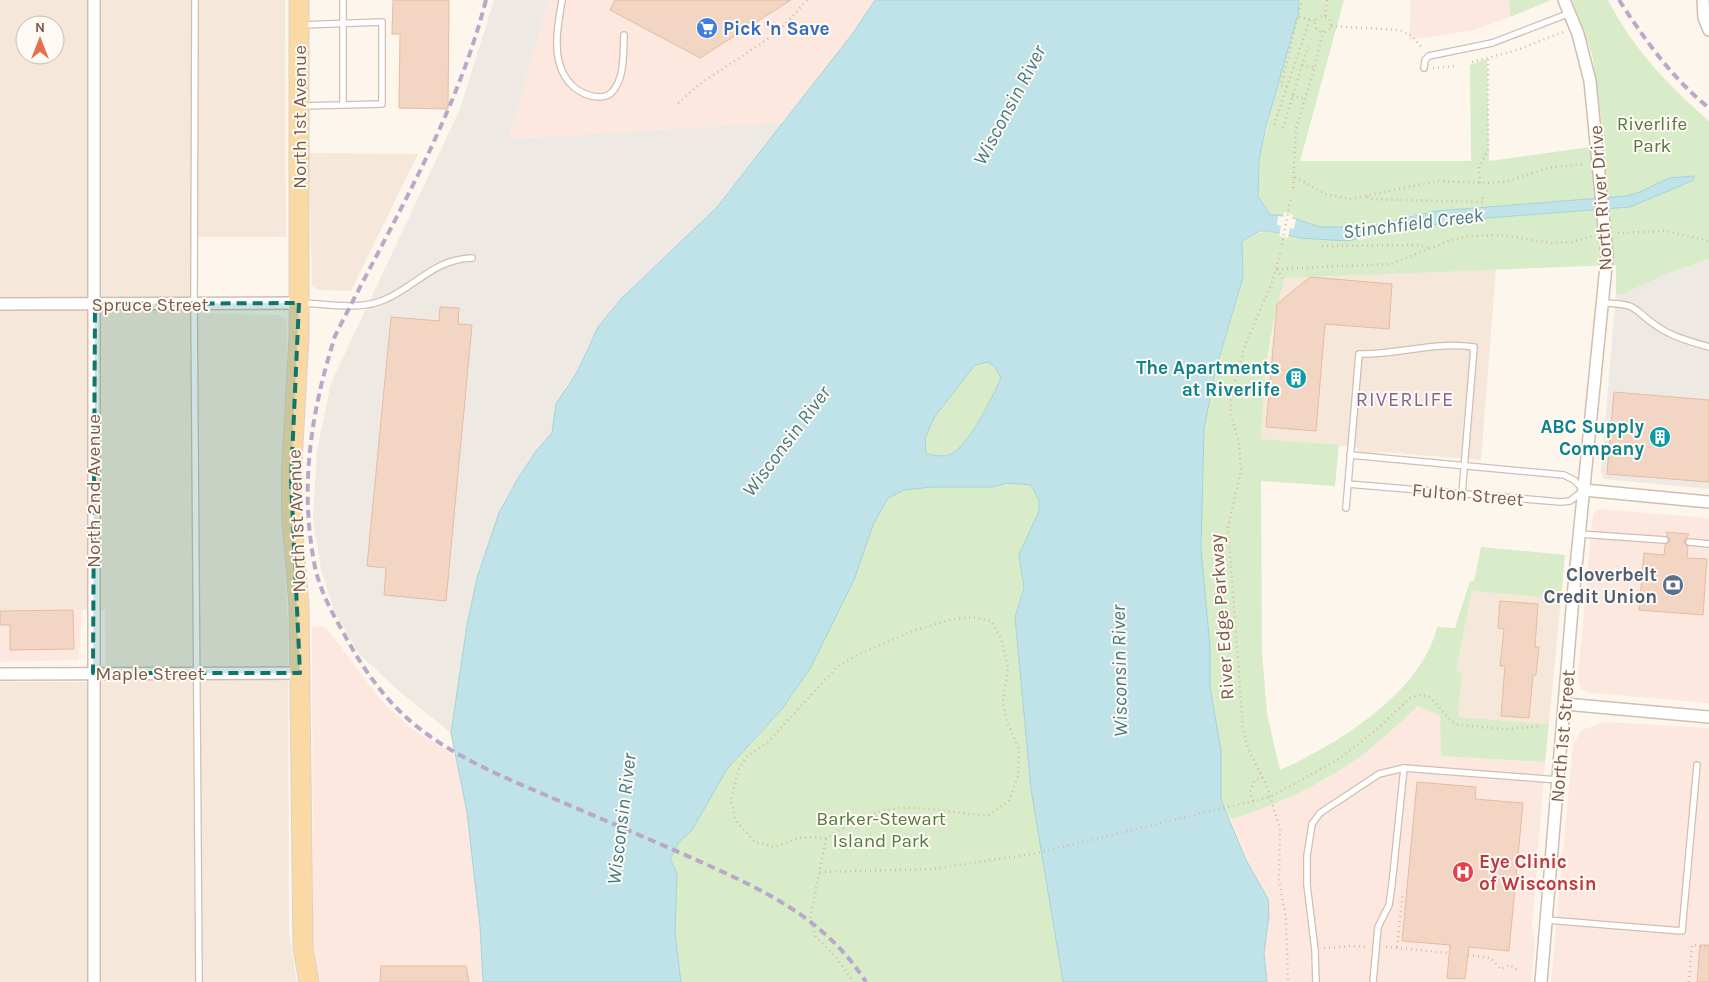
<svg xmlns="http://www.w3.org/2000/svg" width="1709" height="982" font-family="Karla,sans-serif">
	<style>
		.residential { fill: #f5e8da; fill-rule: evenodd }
		.commercial { fill: #fde8e0 }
		.industrial { fill: #efe9e4 }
		.green { fill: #d8ecc9 }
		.water { fill: #bfe3e8; stroke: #a5d3da; fill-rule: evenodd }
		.pier { fill: #fdf6ec }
		.building { fill: #f3d5c3; stroke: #e6bba3 }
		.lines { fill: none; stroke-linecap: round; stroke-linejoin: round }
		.lane-casing { stroke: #d1beb0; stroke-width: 8 }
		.street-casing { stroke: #d1beb0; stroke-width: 14 }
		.primary-casing { stroke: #dad1cd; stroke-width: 21 }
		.path { stroke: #d9b8a5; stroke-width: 2.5; stroke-dasharray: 1 4; stroke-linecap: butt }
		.lane { stroke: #fff; stroke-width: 5.5 }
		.street { stroke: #fff; stroke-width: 11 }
		.primary { stroke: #fbd9a5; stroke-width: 19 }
		.rail { stroke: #b9a8c9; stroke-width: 4; stroke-dasharray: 8 5; stroke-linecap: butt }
		.marked { fill: #0f766e; fill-opacity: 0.2; stroke: #0f766e; stroke-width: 4; stroke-dasharray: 10 6; stroke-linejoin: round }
		.labels { text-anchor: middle; stroke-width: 4; stroke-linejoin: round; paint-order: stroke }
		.shop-label { font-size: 19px; font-weight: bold; fill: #366cbe; stroke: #fffaf3; text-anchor: start }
		.street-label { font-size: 19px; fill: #7a5c4d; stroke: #fffaf3 }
		.park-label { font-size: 19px; fill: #537a41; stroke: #fffaf3 }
		.culture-label { font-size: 19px; font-weight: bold; fill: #0d838f; stroke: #fffaf3; text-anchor: end }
		.service-label { font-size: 19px; font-weight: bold; fill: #4e5e75; stroke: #fffaf3; text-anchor: end }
		.health-label { font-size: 19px; font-weight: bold; fill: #be3a42; stroke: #fffaf3; text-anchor: start }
		.water-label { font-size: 20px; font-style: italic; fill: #437c86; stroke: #fffaf3 }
		.neighbourhood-label { font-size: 20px; letter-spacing: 1px; fill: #846695; stroke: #fffaf3 }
	</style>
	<rect width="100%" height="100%" fill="#fdf6ec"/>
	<g class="residential">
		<path d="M0 0H285L286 237H191V313L279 315 286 319 287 326V372L280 488 288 624 289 932 297 982H0V682H106L105 610H0ZM25 25H55V55H25Z"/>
		<polygon points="309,153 418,154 351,291 318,290 312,286"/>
		<polygon points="1496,269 1481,460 1381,452 1368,456 1360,454 1356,447 1261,439 1262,407 1277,304 1285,278"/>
		<polygon points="1472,591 1561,599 1549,724 1458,717 1462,672 1456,671"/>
	</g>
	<g class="commercial">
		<polygon points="549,0 875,0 853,33 784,122 507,139"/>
		<polygon points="1411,0 1509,0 1510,17 1474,30 1409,40"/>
		<polygon points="1599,509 1709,518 1709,703 1591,693 1581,689 1578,678 1592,521 1594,513"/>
		<polygon points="82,610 79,660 0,662 0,611"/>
		<polygon points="312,626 326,627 380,699 409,727 455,755 467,812 480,926 483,982 320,982 313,941"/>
		<polygon points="1418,706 1440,716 1442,756 1545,762 1532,928 1535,944 1531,982 1267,982 1264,953 1268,926 1268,899 1245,858 1231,819 1289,798 1325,780 1356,759"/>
		<polygon points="1605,722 1709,728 1709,982 1551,982 1573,744 1582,730"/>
	</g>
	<g class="industrial">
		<polygon points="494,0 549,0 508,139 784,122 716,207 621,299 589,343 577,372 566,386 552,433 536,451 517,480 499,513 477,578 467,625 451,733 399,691 358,653 334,610 321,569 313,519 317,450 331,383 460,109"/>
		<polygon points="1709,259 1709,489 1604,479 1601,472 1616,294 1623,294 1671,272"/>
	</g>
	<g class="green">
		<path d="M1299 0H1344L1300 161H1471L1470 65 1487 59 1489 161 1605 145 1592 54 1572 0H1608C1633 49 1668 85 1709 121V259L1671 272 1623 294H1616V265L1285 278C1269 329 1263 386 1261 439L1339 445 1335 486 1261 481 1262 653 1267 714 1280 770C1337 745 1422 692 1437 627L1455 628 1470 581H1474L1481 547 1565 555 1561 599 1472 591 1456 671 1462 672 1458 717 1549 724 1545 762 1441 756 1440 716 1418 706C1398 724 1377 745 1355 760 1317 787 1275 806 1231 819L1221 799V751L1210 687V647L1201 549V486L1204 429 1210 391 1243 277 1242 241 1265 231 1300 238 1359 240 1461 220 1630 207 1694 180V176L1665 180 1640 192 1626 196 1437 211 1354 227H1320L1283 215H1270L1258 196 1259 160Z"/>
		<polygon points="1509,0 1551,0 1510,17"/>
		<path d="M989 362 995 367 1001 378C993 396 967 449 949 455 943 457 933 455 926 454L925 438 935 416 975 365Z"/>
		<polygon points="1008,483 1031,485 1039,500 1039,511 1019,555 1024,588 1015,617 1031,789 1063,982 681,982 675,934 677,873 670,859 679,842 692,830 727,769 782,709 811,667 854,580 873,525 888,498 904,490 932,487 992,487"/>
	</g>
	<path class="water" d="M875 0H1299L1298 14 1266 127 1259 160 1258 196 1270 215H1283L1320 227H1346L1373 225 1437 211 1626 196 1640 192 1669 178 1694 176V180L1630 207 1461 220 1346 241 1300 238 1269 231H1261L1242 241 1243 277 1215 372 1204 429 1201 549 1210 647V687L1221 751V799L1245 858 1268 899 1269 915 1264 953 1267 982H1063L1031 789 1015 617 1024 588 1019 555 1039 511V500L1031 485 1008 483 992 487H932L904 490 888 498 873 525 854 580 811 667 782 709 727 769 692 830 679 842 670 859 677 873 675 934 681 982H483L480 926 467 812 451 733 467 625 477 578 499 513 517 480 536 451 552 433 556 404 577 372 598 327 621 299 717 207 853 33ZM988 362 995 367 1001 378C993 396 967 449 949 455 943 457 933 455 926 454L925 438 935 416 975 365Z"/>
	<polygon class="pier" points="1284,212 1293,215 1292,219 1296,219 1294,229 1290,228 1288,238 1279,236 1281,226 1277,225 1278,216 1283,217"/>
	<g class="building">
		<polygon points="393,0 449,0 448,109 399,108 400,34 392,34"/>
		<polygon points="615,0 791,0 700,58 610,10"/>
		<polygon points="1310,277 1392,284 1389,329 1325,324 1316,431 1266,427 1277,304"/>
		<polygon points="440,307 459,308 458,324 472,325 446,601 384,595 386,568 367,566 391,317 439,321"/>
		<polygon points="1614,392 1709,400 1709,482 1607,474"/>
		<polygon points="1666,532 1689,534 1684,542 1688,547 1687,558 1707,559 1703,615 1639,610 1644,553 1664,555 1665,545 1670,541"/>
		<polygon points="1500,601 1538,604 1535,647 1539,647 1536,675 1533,675 1529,718 1501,716 1505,666 1500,666 1504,629 1498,628"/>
		<polygon points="73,610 74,649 10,650 10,625 0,625 0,611"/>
		<polygon points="1417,782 1476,787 1475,799 1523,803 1509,951 1469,947 1465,979 1447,978 1450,945 1402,941"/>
		<polygon points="1700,945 1709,945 1709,982 1697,982"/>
		<polygon points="381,966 466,966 469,982 380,982"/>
	</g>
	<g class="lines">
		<g class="lane-casing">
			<g id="lane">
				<polyline points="195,0 194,303 199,982"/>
				<polyline points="343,0 343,105"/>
				<path d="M562 0C559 20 554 42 559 62 564 82 579 96 599 97 605 97 609 96 613 91 625 76 623 54 624 35"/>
				<polyline points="301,25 382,22 382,104 302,106"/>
				<polyline points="1424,68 1425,60 1429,56 1492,43 1570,13"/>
				<path d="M301 303C328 304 361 311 386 299 417 285 435 259 472 258"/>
				<path d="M1603 303C1641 304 1631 309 1658 327 1673 337 1692 342 1709 347"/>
				<polyline points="1348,484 1561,502 1570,501 1584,490 1574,480 1564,475 1350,455"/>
				<path d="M1346 508 1359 354C1398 355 1434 341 1474 347L1462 494"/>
				<polyline points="1580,534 1665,540"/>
				<polyline points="1689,542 1709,544"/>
				<polyline points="1547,920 1682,931 1697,765"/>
				<polyline points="1316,982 1315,950 1307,885 1307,856 1312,824 1320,813 1379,774 1404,768 1558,780"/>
				<polyline points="1373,982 1378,927 1389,905 1392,884 1404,768"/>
			</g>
		</g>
		<g class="street-casing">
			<g id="street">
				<polyline points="1703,0 1704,18 1709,30"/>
				<polyline points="0,304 299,303"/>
				<polyline points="1584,490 1709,502"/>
				<polyline points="0,674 300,673"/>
				<polyline points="1565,704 1709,717"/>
				<polyline points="94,982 94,0"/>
				<polyline points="1541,982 1573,597 1607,256 1590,81 1578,34 1564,0"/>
			</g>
		</g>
		<g class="primary-casing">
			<polyline id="primary" points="299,0 299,337 291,480 292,522 299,606 303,948 309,982"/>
		</g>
		<g class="path">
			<polyline points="1325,16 1327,0"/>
			<circle cx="1323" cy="24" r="8"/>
			<polyline points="1299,17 1316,21"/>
			<polyline points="1331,26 1399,30 1412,36 1423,49"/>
			<polyline points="1472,62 1517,50 1563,32"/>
			<polyline points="1302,65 1315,68"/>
			<polyline points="1433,68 1457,66"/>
			<polyline points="1287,87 1281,86 1302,0"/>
			<polyline points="1292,96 1305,99"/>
			<polyline points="678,103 700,84 778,32 807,0"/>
			<polyline points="1274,125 1310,19"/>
			<polyline points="1283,128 1308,46"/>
			<polyline points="1295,177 1325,194 1350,199 1438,181 1486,183 1504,182 1552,167 1585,164"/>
			<polyline points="1480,183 1479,167 1488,150 1488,58"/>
			<polyline points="1293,188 1296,129 1315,66 1323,31"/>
			<polyline points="1367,197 1370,199 1483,202 1482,194"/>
			<polyline points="1618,233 1665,231 1709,241"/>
			<polyline points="1282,245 1291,196"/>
			<polyline points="1322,246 1417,245 1430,248"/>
			<polyline points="1280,253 1272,282 1246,343 1231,395 1231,415 1239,443 1241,471 1228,527 1243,729 1248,748 1267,787 1280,829 1279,880 1286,919 1288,982"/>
			<polyline points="1277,269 1391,264 1451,240 1469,236 1500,235 1553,243 1572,242 1593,236"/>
			<polyline points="1277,269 1285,281"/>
			<polyline points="1253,801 1250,792 1254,781 1263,777"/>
			<path d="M826 839 813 837 798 838 775 847 755 842 736 821 731 801 738 771 746 757 768 742 837 667 857 655 915 630 950 620 972 617 991 621 1001 638 1008 668 1003 702 1006 719 1019 749 1018 776 1009 801 989 815C961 815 931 807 904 808 875 809 849 823 826 839L810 919 816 937 836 957 853 982"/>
			<polyline points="820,872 932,869 1032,854 1270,797 1339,759 1377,729 1410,698 1419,695 1430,697 1452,722 1459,725 1506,729 1541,726"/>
			<polyline points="1386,947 1450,953"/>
			<polyline points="1397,947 1403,892"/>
			<polyline points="1324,948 1350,946 1366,947"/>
			<polyline points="1468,955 1491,958 1500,969 1510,965 1519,971"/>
			<polyline points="1689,982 1692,945 1709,947"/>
		</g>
		<use href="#lane" class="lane"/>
		<use href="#street" class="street"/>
		<use href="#primary" class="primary"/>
		<g class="rail">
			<path d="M486 0C455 120 390 226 335 336 311 412 299 487 315 567 320 590 331 611 343 632 360 664 381 695 408 719 449 755 501 776 550 797 604 820 659 843 712 867 774 895 828 923 866 982"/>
			<path d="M1619 0C1645 40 1672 78 1709 108"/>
		</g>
	</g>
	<path class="marked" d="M299 303 291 480 300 673H93L95 304Z"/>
	<defs>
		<g id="supermarket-disc" transform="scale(1.125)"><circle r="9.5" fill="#3f7fe0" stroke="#fffaf3"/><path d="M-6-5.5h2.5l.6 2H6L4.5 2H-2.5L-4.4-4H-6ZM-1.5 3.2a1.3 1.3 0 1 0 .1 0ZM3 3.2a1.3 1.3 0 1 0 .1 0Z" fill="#fff"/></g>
		<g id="building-disc" transform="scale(1.125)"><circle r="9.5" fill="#0f9aa8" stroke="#fffaf3"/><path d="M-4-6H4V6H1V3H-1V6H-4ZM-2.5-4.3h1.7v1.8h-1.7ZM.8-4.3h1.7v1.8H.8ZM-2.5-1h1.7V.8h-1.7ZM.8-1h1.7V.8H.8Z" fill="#fff"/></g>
		<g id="bank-disc" transform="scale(1.125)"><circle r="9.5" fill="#5c6f8a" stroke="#fffaf3"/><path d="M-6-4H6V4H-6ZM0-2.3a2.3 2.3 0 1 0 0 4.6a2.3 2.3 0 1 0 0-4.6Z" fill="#fff"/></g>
		<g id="hospital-disc" transform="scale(1.125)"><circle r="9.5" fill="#e0444e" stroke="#fffaf3"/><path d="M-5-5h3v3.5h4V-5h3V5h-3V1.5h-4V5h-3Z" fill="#fff"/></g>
	</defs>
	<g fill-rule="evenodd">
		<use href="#supermarket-disc" x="707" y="28"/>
		<use href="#building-disc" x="1296" y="378"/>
		<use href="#building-disc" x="1660" y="437"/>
		<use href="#bank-disc" x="1673" y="585"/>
		<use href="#hospital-disc" x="1463" y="872"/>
	</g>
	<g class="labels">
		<g class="shop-label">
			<text x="723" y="35">Pick 'n Save</text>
		</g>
		<g class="street-label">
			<text transform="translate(299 117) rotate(-90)" y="7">North 1st Avenue</text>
			<text transform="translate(1600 198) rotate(-94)" y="7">North River Drive</text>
			<text x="150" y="311">Spruce Street</text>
			<text transform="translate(93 491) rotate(-90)" y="7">North 2nd Avenue</text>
			<text transform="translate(1468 494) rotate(5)" y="7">Fulton Street</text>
			<text transform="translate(296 521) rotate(-92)" y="7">North 1st Avenue</text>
			<text transform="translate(1221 617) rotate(-94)" y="7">River Edge Parkway</text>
			<text x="150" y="680">Maple Street</text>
			<text transform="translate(1562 736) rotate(-85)" y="7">North 1st Street</text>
		</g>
		<g class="park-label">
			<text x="1652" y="130">Riverlife<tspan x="1652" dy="22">Park</tspan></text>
			<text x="881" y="825">Barker-Stewart<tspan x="881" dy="22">Island Park</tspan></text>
		</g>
		<g class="culture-label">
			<text x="1280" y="374">The Apartments<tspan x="1280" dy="22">at Riverlife</tspan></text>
			<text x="1644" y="433">ABC Supply<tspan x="1644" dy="22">Company</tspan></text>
		</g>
		<g class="service-label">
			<text x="1657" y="581">Cloverbelt<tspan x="1657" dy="22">Credit Union</tspan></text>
		</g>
		<g class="health-label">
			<text x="1479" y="868">Eye Clinic<tspan x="1479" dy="22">of Wisconsin</tspan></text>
		</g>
		<g class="water-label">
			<text transform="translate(1009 105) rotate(-62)" y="7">Wisconsin River</text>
			<text transform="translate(1413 223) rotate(-7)" y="7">Stinchfield Creek</text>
			<text transform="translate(786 441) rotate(-53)" y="7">Wisconsin River</text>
			<text transform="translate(1119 671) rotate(-91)" y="7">Wisconsin River</text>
			<text transform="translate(621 819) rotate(-83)" y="7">Wisconsin River</text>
		</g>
		<g class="neighbourhood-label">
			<text x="1405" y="406">RIVERLIFE</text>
		</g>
	</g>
	<g transform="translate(40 40)"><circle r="24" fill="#fffaf3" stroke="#cabbb1"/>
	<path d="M0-4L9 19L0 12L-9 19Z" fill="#e76f51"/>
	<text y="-8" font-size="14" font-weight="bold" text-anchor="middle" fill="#7a5c4d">N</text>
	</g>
</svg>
